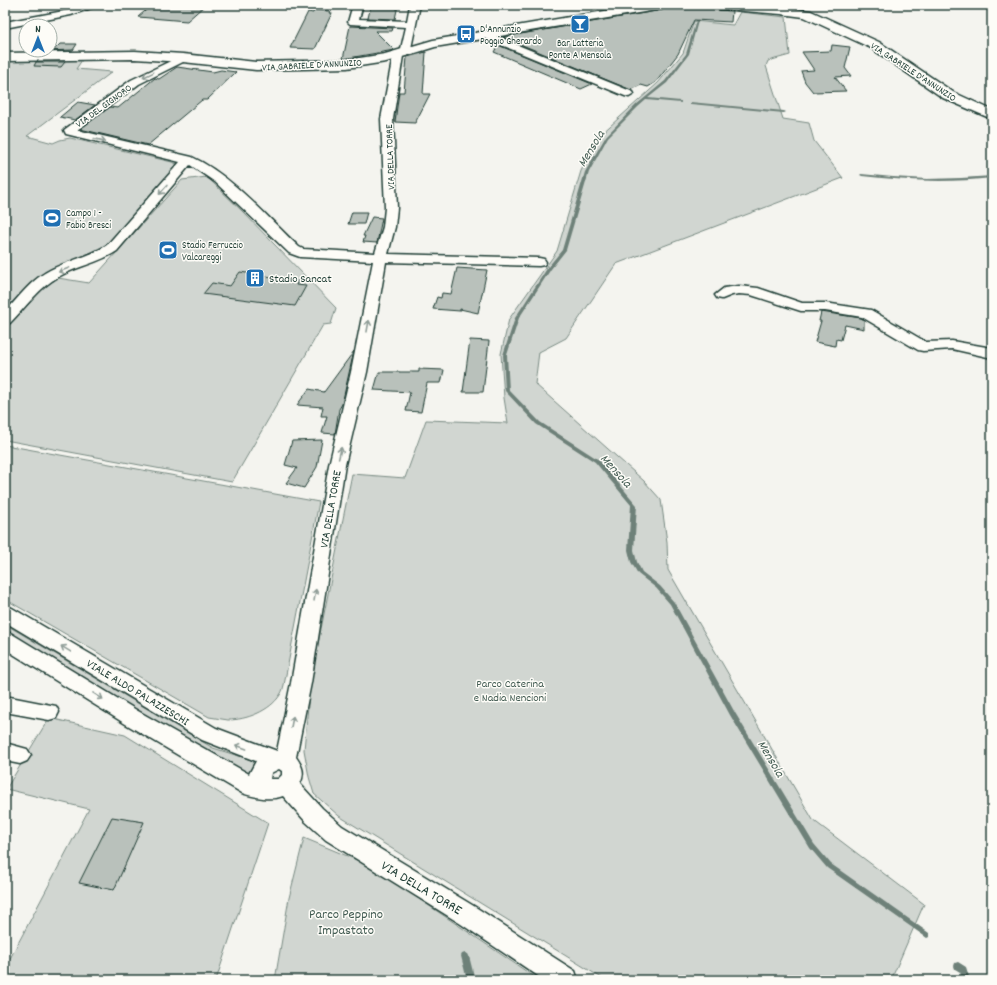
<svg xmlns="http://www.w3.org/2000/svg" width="997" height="985" font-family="Dekko,sans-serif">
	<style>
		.green { fill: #d1d6d1; stroke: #788a82 }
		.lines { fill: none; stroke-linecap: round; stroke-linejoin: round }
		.stream { fill: #6e8179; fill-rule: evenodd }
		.building { fill: #b9c1bb; stroke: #1f3d34 }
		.minor-casing { stroke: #1f3d34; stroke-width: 3 }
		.tertiary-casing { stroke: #1f3d34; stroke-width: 3 }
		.minor { fill: #fdfcf7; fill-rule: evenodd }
		.tertiary { fill: #fdfcf7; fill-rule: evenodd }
		.oneway { stroke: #8e9c96 }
		.labels { text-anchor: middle; stroke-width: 3; stroke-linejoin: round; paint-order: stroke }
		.far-poi-label { font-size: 10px; fill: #1f3d34; stroke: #fdfcf7; text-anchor: start }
		.far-street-label { font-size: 10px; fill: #1f3d34; stroke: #fdfcf7 }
		.poi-label { font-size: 12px; fill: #1f3d34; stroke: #fdfcf7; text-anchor: start }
		.street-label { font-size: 12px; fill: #1f3d34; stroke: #fdfcf7 }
		.park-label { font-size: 12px; fill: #435c53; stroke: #fdfcf7 }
		.water-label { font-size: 13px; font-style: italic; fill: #475f56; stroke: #fdfcf7 }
		.near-street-label { font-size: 14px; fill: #1f3d34; stroke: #fdfcf7 }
		.near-park-label { font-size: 14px; fill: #435c53; stroke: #fdfcf7 }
	</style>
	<rect width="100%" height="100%" fill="#f4f4ef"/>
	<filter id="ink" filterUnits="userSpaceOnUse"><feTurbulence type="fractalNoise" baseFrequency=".025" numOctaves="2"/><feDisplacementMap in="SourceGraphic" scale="8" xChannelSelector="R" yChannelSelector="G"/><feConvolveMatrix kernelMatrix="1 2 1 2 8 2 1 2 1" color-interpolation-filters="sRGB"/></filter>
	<g filter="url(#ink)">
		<g class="green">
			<polygon points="740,12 786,17 790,55 768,61 766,66 783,119 809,123 814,141 843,178 616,264 566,338 539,352 535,384 644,481 661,500 667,542 668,570 813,820 924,904 891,980 605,980 339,816 314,794 309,777 304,750 310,684 352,474 405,478 426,420 508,423 504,398 501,354 509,319 557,251 581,171 600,135 658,83 683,53 694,21 733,25"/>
			<path d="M53 59 82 60 76 69 112 72 27 136 53 143 60 140 70 138 172 162 177 164V166L111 241C92 258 71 259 50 271 32 281 19 296 5 310V61L46 60Z"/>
			<polygon points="207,177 243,212 336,308 331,324 323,325 232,482 5,440 5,329 47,285 58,278 89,283 182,180"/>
			<path d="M5 445 319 502 285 680C284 685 283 691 280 695 270 711 246 720 228 720 222 719 215 718 209 717L5 599Z"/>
			<polygon points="5,624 213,748 258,762 249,776 196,746 5,631"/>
			<polygon points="49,718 125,735 268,823 216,980 5,980 5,968 89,809 6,789"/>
			<polygon points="304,838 369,865 539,980 275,980 289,898"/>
		</g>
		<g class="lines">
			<g class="stream">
				<polygon points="699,13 700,14 689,54 667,83 648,98 680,101 681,101 681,103 646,100 638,107 608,137 589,172 566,250 551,269 519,318 507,355 509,390 540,422 599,460 636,504 637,505 634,550 637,562 642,572 660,586 674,602 734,711 814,844 831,864 929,933 930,935 929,937 927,938 827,868 810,848 730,715 670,604 656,588 638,574 631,562 628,550 631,505 595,462 536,424 505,391 503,355 515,318 548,267 562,250 585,172 606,136 636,105 665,81 686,54 698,14"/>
				<polygon points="690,102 784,111 786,112 784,113 691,104 690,104"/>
				<path d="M861 174 893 177 927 179 961 178 992 176V178C949 183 905 181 862 176L860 175Z"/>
				<polygon points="465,953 468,954 469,956 475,980 467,980 461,956 462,954"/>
				<polygon points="958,962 966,967 970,980 962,980 960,972 955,969 954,966 955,963"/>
			</g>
		</g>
		<g class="building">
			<polygon points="152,5 181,5 204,6 187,21 138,17"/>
			<polygon points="385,5 398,5 395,19 368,18 371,6 385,6"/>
			<polygon points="670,5 712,5 719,10 732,11 731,22 694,20 678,54 656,82 648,87 641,85 631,90 503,37 662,10"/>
			<polygon points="314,10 330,11 329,13 332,13 315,49 290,48 308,12 313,13"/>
			<polygon points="350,26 393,28 392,31 375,31 394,50 343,59"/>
			<polygon points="60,44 77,44 73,50 44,51 54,50"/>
			<polygon points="498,45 592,84 581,89 494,52"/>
			<polygon points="832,45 850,47 845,68 851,76 835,77 846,91 813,92 805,82 801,71 814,70 802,52 831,51"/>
			<polygon points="426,52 423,94 430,94 415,123 395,122 399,92 404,92 407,57"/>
			<polygon points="36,62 65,62 61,67 34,66"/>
			<polygon points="177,67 213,72 221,70 236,72 207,100 202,100 148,145 80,129 110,107 118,108 155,78 159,79"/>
			<polygon points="78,102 95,105 75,120 60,117"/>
			<polygon points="352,212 367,212 364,224 348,224"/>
			<polygon points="372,217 382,218 377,243 363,242 365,236 363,236"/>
			<polygon points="457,268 487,270 478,313 460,309 460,311 433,309 437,297 441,298 442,293 451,294"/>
			<polygon points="240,272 298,281 296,285 306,286 295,306 203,294 212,283 230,286"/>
			<polygon points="821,312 861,318 864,320 864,329 845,325 841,340 836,339 835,346 815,342 821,321 819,321"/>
			<polygon points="470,340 489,341 483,392 463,392"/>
			<polygon points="354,351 342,404 339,409 335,434 322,433 327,416 321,416 323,407 297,405 309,389 324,392"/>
			<polygon points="419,369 444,370 441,383 427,383 421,412 406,411 410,392 374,390 379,372 419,372"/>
			<polygon points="322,440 317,467 304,488 286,483 297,468 285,465 292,441"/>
			<polygon points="112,817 144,822 114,890 79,883"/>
		</g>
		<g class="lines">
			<g class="minor-casing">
				<g id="minor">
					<polygon points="82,5 96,5 94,7 71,15 5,28 5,22 69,10"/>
					<path d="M357 5 362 8 359 19 407 21 410 5H420L410 53 409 55 403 56 393 119 397 208 395 227 388 254 539 258 544 259 546 262 544 265 539 266 386 262 367 372 345 465 311 683 296 757C303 767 305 773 300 784L322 808 342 826 477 908 575 971 578 980H544L461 924 326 840 306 822 283 796C271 801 254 797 242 793L124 723 5 649V631L12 634 138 711 249 774 256 761 202 740 5 622V606L12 608 216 728 277 751 291 683 329 465 351 372 373 261 300 257 289 253 215 182 190 165 117 251C99 263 78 266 60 276 39 287 26 307 10 323L5 324V312C19 297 32 279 50 270 69 260 90 257 107 245L180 162 66 134 64 130 131 80 183 55 187 56 188 58 187 60 139 84 77 130 192 157C230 174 268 218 299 247L303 249 375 253 383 227 385 208 381 119 393 56 394 54 400 53 406 27 350 24 348 22 352 8ZM279 769 282 771V775L278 779H270L271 773Z"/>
					<polygon points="486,32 633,92 634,94 629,97 625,96 482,37 481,35"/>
					<polygon points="739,286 758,288 802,303 825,303 871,310 926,342 952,341 992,348 992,358 952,349 923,351 918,350 862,317 825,311 801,311 751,295 739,294 732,295 722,299 717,298 715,295 724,288"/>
					<polygon points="5,696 56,706 59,712 56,718 49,720 5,712"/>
					<polygon points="5,743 27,749 31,755 27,761 20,764 5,761"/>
				</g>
			</g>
			<g class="tertiary-casing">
				<g id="tertiary">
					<polygon points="640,5 668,5 666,7 662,9 435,47 386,62 347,68 256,70 183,62 135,59 5,61 5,53 135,51 183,54 256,62 347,60 385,54 433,40"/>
					<polygon points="714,5 763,5 811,11 879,42 953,92 992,110 992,119 943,98 871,48 804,17 781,14 720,9 716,7"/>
				</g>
			</g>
			<use href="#minor" class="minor"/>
			<use href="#tertiary" class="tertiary"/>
		</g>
		<defs><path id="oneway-shaft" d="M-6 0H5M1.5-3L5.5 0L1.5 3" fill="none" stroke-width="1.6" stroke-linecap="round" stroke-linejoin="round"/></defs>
		<g class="oneway">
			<use href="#oneway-shaft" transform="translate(148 75) rotate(154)"/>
			<use href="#oneway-shaft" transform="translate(100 140) rotate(13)"/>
			<use href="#oneway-shaft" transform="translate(163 190) rotate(131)"/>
			<use href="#oneway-shaft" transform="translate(64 270) rotate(159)"/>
			<use href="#oneway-shaft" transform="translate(368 326) rotate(-80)"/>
			<use href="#oneway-shaft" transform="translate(340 453) rotate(-77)"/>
			<use href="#oneway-shaft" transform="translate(315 595) rotate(-81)"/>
			<use href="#oneway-shaft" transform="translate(66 649) rotate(-149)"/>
			<use href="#oneway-shaft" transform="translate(98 696) rotate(32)"/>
			<use href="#oneway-shaft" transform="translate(292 722) rotate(-79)"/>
			<use href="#oneway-shaft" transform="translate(241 747) rotate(-160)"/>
		</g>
	</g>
	<defs>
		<g id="bar-square" transform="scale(1)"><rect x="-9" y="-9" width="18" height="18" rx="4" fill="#1f6fb2" stroke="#fdfcf7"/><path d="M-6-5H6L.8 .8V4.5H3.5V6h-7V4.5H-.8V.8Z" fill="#fff"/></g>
		<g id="bus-square" transform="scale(1)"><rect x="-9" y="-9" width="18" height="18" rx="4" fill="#1f6fb2" stroke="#fdfcf7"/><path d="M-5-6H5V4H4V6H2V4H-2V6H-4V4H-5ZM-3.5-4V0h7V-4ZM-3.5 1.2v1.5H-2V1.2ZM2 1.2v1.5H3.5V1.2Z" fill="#fff"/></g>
		<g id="stadium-square" transform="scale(1)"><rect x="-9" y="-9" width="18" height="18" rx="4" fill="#1f6fb2" stroke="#fdfcf7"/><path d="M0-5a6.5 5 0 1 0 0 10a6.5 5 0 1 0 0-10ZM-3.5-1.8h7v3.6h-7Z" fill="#fff"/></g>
		<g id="building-square" transform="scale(1)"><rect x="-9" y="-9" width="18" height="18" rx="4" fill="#1f6fb2" stroke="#fdfcf7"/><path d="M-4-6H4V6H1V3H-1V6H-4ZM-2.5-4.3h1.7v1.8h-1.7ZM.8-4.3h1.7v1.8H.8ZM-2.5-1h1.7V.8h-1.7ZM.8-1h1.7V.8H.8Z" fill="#fff"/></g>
	</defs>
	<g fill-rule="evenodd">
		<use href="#bar-square" x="580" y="24"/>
		<use href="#bus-square" x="466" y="34"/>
		<use href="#stadium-square" x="52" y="218"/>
		<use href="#stadium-square" x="168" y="250"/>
		<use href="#building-square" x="255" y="278"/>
	</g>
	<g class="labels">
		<g class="far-poi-label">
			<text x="480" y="32">D'Annunzio<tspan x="480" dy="12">Poggio Gherardo</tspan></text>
			<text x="580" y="46" text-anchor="middle">Bar Latteria<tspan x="580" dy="12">Ponte A Mensola</tspan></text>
			<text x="66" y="216">Campo 1 -<tspan x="66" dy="12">Fabio Bresci</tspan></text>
			<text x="182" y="248">Stadio Ferruccio<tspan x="182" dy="12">Valcareggi</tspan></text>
		</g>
		<g class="far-street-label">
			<text transform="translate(312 64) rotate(-3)" y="4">VIA GABRIELE D'ANNUNZIO</text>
			<text transform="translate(914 71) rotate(33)" y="4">VIA GABRIELE D'ANNUNZIO</text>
			<text transform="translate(103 105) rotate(-36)" y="4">VIA DEL GIGNORO</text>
			<text transform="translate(389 157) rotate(-92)" y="4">VIA DELLA TORRE</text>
		</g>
		<g class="poi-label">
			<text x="269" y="282">Stadio Sancat</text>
		</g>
		<g class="street-label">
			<text transform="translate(330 509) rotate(-80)" y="4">VIA DELLA TORRE</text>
			<text transform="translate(138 692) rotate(31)" y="4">VIALE ALDO PALAZZESCHI</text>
		</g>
		<g class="park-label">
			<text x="510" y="687">Parco Caterina<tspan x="510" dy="14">e Nadia Nencioni</tspan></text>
		</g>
		<g class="water-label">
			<text transform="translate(590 148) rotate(-59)" y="5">Mensola</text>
			<text transform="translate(617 470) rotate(48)" y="5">Mensola</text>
			<text transform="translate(772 758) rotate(59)" y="5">Mensola</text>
		</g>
		<g class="near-street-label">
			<text transform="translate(422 887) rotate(31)" y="5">VIA DELLA TORRE</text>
		</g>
		<g class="near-park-label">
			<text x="346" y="918">Parco Peppino<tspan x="346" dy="16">Impastato</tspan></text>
		</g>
	</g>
	<rect width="997" height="985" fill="none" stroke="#fdfcf7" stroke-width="20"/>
	<rect x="10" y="10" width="977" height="965" fill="none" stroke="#1f3d34" stroke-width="1.5" filter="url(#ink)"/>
	<g transform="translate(38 38)"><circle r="19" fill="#fdfcf7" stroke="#a4b0a9"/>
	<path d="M0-3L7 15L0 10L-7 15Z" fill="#1f6fb2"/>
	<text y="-6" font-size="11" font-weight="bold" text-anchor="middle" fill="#1f3d34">N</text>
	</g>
</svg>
